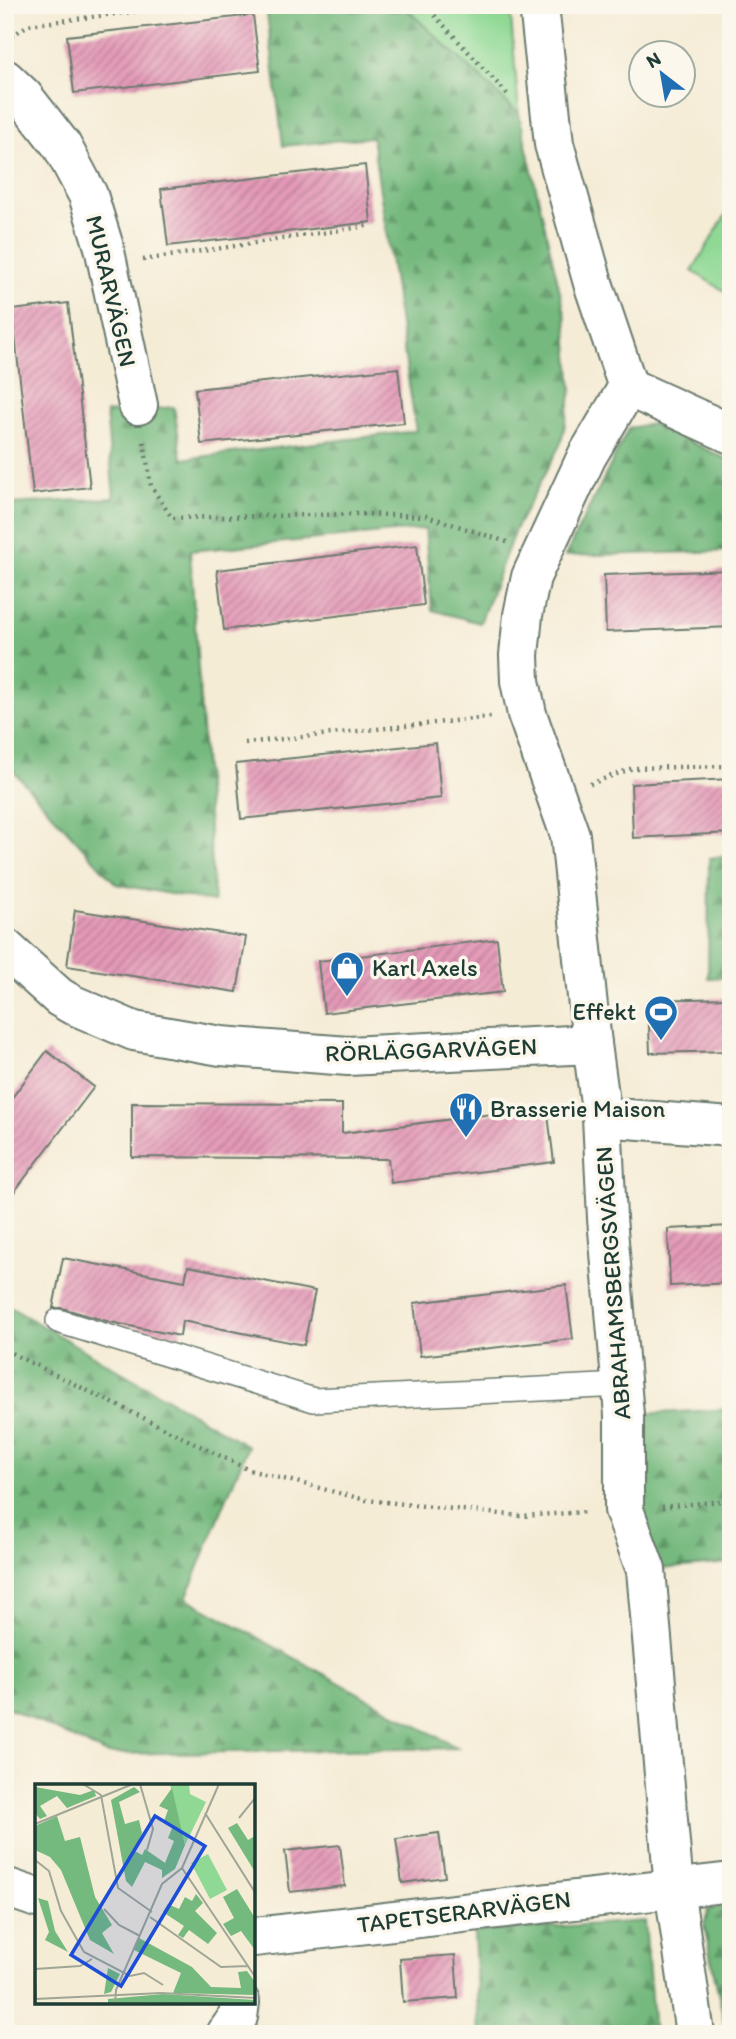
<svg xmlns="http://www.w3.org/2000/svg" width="736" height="2039" font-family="Itim,sans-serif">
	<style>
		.green { fill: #90d995; stroke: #588b64; stroke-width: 2 }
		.forest { fill: url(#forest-firs); stroke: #4a7b59; stroke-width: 2 }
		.building { fill: url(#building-hatch) }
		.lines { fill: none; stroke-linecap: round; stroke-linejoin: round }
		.lane-casing { stroke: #6a7a6d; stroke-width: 26 }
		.street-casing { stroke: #6a7a6d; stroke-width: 42 }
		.secondary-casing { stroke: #6a7a6d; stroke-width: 42 }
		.path { stroke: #6a7a6d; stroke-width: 4.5; stroke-dasharray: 2 5; stroke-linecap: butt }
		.lane { stroke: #fff; stroke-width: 23 }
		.street { stroke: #fff; stroke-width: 38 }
		.secondary { stroke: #fff; stroke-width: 38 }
		.labels { text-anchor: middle; stroke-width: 7; stroke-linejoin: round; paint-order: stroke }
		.street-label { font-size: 24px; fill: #1f3d34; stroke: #fbf7ec }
		.poi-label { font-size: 24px; fill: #1f3d34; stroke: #fbf7ec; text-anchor: start }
		.inset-road { fill: none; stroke: #9fa695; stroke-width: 2 }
		.view { fill: #1d4ed8; fill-opacity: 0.15; stroke: #1d4ed8; stroke-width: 3.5 }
		.inset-edge { fill: none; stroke: #1f3d34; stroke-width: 3.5 }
	</style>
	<defs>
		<pattern id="forest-firs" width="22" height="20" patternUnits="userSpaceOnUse" patternTransform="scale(1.75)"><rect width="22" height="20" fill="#74b97e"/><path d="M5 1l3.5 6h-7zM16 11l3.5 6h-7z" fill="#5f9868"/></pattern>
		<pattern id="building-hatch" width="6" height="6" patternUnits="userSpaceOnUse" patternTransform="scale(1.75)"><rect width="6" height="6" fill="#e499b7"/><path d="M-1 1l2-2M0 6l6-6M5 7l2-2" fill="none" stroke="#b87e96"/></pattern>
	</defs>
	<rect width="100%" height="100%" fill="#fbf7ec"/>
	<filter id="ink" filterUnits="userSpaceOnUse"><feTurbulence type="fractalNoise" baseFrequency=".0143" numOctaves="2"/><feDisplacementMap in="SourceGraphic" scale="14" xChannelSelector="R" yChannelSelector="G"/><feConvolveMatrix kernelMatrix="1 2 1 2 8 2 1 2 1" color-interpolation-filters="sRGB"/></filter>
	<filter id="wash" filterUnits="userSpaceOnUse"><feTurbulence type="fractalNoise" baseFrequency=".00686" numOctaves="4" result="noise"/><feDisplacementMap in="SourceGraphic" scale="28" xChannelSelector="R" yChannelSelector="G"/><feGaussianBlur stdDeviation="1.57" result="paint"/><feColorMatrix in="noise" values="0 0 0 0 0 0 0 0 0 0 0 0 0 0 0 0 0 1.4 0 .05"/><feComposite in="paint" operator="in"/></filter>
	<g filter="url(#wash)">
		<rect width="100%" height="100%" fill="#f5ecd6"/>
		<g class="green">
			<polygon points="402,5 510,5 519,114"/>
			<polygon points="731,206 731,295 692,271"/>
		</g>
		<g class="forest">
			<polygon points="266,5 402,5 519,114 566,318 572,391 561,443 515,530 480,623 432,610 425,529 190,551 214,902 116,884 5,762 5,470 10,504 114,498 106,413 174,407 182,459 416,431 372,137 283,146"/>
			<polygon points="652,424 731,461 731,551 565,556 629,428"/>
			<polygon points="731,856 731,978 708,978 709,858"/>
			<polygon points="5,1304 248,1446 186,1598 458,1748 107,1754 5,1706"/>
			<polygon points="731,1409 731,1563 646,1570 624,1415"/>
			<polygon points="729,1903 731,1903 731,1917 725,1918 731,1936 731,2034 727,2034 704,1926 708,1910"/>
			<polygon points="645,1921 654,2034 479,2034 474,1932"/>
		</g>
		<g id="blocks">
			<g class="building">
				<polygon points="253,15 260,71 74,93 67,36"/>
				<polygon points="365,165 371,222 168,246 161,189"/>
				<polygon points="68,303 90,487 33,494 12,310"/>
				<polygon points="398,368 404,423 201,444 195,389"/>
				<polygon points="417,545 424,605 224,630 217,570"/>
				<polygon points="731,570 731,627 606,632 604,575"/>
				<polygon points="436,743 441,798 241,819 236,764"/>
				<polygon points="731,779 731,833 633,838 631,784"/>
				<polygon points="75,910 246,937 237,992 67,966"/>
				<polygon points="497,939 503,992 324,1013 318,961"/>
				<polygon points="731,998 731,1051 650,1053 648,1000"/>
				<polygon points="47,1051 94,1087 5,1204 5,1107"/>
				<polygon points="132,1103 342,1104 342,1133 547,1107 554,1162 391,1183 388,1159 132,1157"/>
				<polygon points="731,1226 731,1283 670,1286 668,1229"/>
				<polygon points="63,1258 185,1281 188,1266 315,1291 304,1345 182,1321 180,1336 110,1322 62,1308 53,1308"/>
				<polygon points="566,1285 573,1339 420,1356 414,1303"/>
				<polygon points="439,1833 445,1877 402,1883 396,1839"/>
				<polygon points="340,1845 345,1886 290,1892 285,1851"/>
				<polygon points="455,1955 458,1998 403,2002 400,1959"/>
			</g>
		</g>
	</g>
	<g filter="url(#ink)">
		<use href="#blocks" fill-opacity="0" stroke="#6a7a6d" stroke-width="2"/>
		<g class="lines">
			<g class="lane-casing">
				<polyline id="lane" points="58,1321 314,1400 622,1385"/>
			</g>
			<g class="street-casing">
				<g id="street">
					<polyline points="5,79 23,96 62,146 88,195 104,247 138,405"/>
					<polyline points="628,387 731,434"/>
					<polyline points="5,948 59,997 71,1004 134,1031 221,1046 348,1056 592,1044"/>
					<polyline points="602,1117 731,1127"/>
					<polyline points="5,1887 37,1898"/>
					<polyline points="254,1937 731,1882"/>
					<polyline points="226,2034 238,2017 240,2002"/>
				</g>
			</g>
			<g class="secondary-casing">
				<polyline id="secondary" points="539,5 554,144 593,283 628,387 587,456 531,577 523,615 519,655 520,681 527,714 570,835 592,1044 602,1117 607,1218 624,1415 624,1510 646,1570 674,1888 695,2034"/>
			</g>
			<g class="path">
				<polyline points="425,5 510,97"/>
				<polyline points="6,40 28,25 185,5"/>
				<polyline points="143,260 367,226"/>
				<polyline points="144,442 151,486 172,518 359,514 427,516 507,542"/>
				<polyline points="245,743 491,717"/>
				<polyline points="590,784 633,768 731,766"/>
				<polyline points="5,1350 249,1470 366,1500 520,1516 587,1512"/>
				<polyline points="662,1507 731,1500"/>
			</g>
			<use href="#lane" class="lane"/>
			<use href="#street" class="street"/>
			<use href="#secondary" class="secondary"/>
		</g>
	</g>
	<defs>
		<g id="shop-pin" transform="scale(1.75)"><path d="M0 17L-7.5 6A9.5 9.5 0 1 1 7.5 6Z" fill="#1f6fb2" stroke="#fbf7ec"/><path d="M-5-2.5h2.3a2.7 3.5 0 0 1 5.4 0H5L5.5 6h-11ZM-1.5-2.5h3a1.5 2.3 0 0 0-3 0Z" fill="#fff"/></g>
		<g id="stadium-pin" transform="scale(1.75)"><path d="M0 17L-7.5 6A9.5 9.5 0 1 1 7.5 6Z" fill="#1f6fb2" stroke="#fbf7ec"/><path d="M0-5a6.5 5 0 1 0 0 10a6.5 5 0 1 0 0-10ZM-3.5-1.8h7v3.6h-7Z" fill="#fff"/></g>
		<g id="restaurant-pin" transform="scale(1.75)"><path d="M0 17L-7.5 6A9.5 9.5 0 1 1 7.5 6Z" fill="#1f6fb2" stroke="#fbf7ec"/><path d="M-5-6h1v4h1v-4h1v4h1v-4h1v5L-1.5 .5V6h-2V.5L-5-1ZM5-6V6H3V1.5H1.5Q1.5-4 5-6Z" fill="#fff"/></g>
	</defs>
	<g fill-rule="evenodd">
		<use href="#shop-pin" x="347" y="968"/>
		<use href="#stadium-pin" x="661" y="1012"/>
		<use href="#restaurant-pin" x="466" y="1109"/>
	</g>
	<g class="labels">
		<g class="street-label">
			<text transform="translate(111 291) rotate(77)" y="8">MURARVÄGEN</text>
			<text transform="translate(431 1050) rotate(-2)" y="8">RÖRLÄGGARVÄGEN</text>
			<text transform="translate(613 1283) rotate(-94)" y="8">ABRAHAMSBERGSVÄGEN</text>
			<text transform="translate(464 1912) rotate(-7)" y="8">TAPETSERARVÄGEN</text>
		</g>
		<g class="poi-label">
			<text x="372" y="976">Karl Axels</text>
			<text x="636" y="1020" text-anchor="end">Effekt</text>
			<text x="490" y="1117">Brasserie Maison</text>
		</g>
	</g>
	<g transform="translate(35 1784)">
		<rect width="220" height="220" fill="#f5ecd6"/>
		<path d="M135 0H154L155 10 171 18 150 61ZM173 70 192 106 175 115 156 79Z" fill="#90d995"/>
		<path d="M0 3 45 11 59 6 61 12 32 24 22 12 5 22 12 32 5 35 0 29ZM99 3 105 8 84 18 90 40 104 36 107 49 100 67 107 71 110 65 130 79 139 57 133 54 138 42 129 37 133 26 124 22 137 4 150 61 140 85 127 94V86L110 78 97 103 91 97 76 16ZM22 32 30 57 45 53 60 113 77 141 67 149 79 170 55 156 26 86 15 73 0 66V42ZM202 39 213 56 220 52V88L193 44ZM202 105 220 134V166L206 147 196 152 188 140 199 134 188 113ZM161 110 168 119 160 127 182 149 173 160 154 146 148 154 143 151 149 142 128 128 133 120 144 125 150 113 157 117ZM3 114 13 117 20 147 33 168 10 156 14 148ZM104 154 157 183 176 203 206 204 203 188 212 187 220 198V211L138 209 146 189 99 166ZM73 184 85 190 76 208 69 210ZM128 210 220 216 221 220 73 221V215Z" fill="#74b97e"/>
		<path class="inset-road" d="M48 0 66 11 83 104 117 128M105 0 118 45 112 66M170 29 221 110M204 34 221 13M0 40 98 0M0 76 14 87 26 127 49 168 95 192 109 189 128 201M147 84 221 194M69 125 84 141 105 152M115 133 186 183 213 182M0 185 45 182 57 175M0 194 1 215M0 215 126 209 221 214M80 221 81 206 127 100 147 84 184 0"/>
		<path class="view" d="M120 32 170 62 86 202 36 171Z"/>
		<rect width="220" height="220" class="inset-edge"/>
	</g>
	<rect width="736" height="2039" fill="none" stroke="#fbf7ec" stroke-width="28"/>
	<g transform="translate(662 74) rotate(329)"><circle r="33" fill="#fbf7ec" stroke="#a3ada2" stroke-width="2"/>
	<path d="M0-5L12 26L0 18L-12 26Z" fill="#1f6fb2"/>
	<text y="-10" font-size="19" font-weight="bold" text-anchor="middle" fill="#1f3d34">N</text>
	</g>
</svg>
